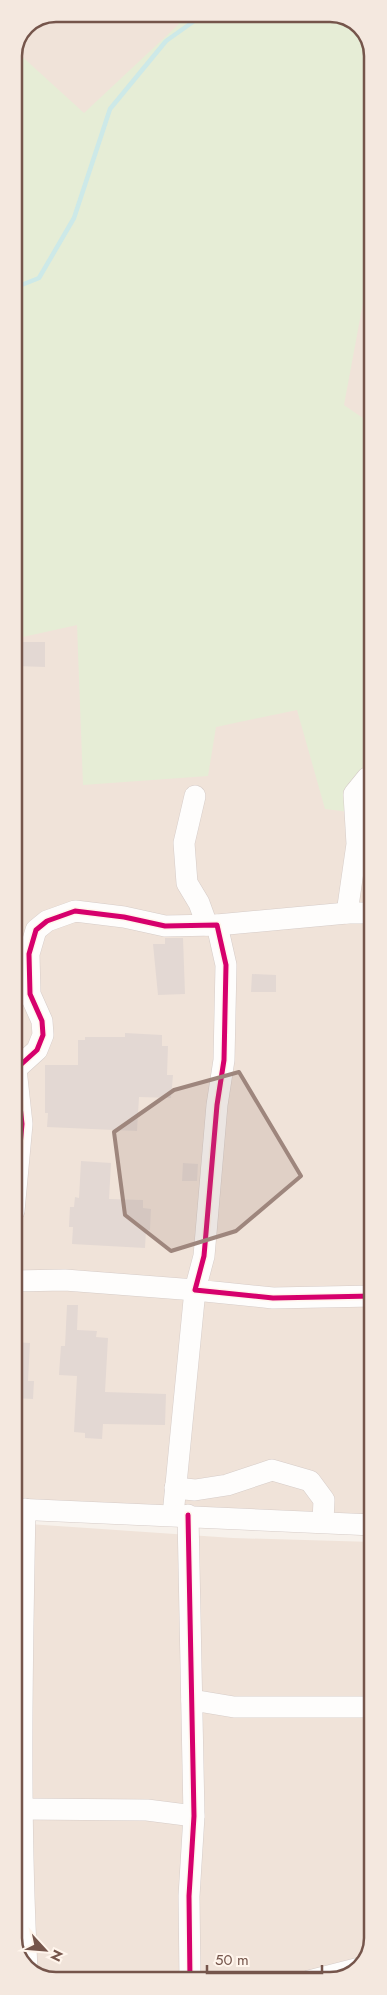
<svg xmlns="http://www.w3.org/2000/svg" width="387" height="1995" font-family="Jost,sans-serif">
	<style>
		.residential { fill: #f0e3d9 }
		.green { fill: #e6edd6 }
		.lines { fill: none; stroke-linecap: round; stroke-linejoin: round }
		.stream { stroke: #cde9e8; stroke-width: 4.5 }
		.building { fill: #e3d8d3 }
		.minor-casing { stroke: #d6ccc8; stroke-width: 22 }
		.minor { stroke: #fefdfc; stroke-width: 21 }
		.cycleway-casing { stroke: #fff5ec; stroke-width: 8 }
		.cycleway { stroke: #d6006c; stroke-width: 5 }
		.marked { fill: #9e867d; fill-opacity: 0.2; stroke: #9e867d; stroke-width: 4; stroke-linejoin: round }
		.rim { fill: none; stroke: #75554b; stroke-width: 2.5 }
	</style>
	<rect width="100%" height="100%" fill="#f7f1eb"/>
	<g class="residential">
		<polygon points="57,14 336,14 360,26 373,51 373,1518 234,1513 14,1498 14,56 27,26"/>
		<polygon points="14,1523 233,1538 373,1542 373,1939 362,1967 336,1981 51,1981 27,1969 14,1944"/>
	</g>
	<polygon class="green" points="172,14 336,14 360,26 373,51 373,288 365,292 344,405 373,425 373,815 325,809 297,710 216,727 208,776 83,785 77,625 14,639 14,56 16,51 84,113 179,24"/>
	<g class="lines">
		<polyline class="stream" points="14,288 39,278 74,218 110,109 166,41 204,14"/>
	</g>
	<g class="building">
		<polygon points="17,642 45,642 45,667 16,666"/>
		<polygon points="165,938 183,938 185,994 158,995 153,944 165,944"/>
		<polygon points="252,974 276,975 276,992 251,992"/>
		<polygon points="125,1033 162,1035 162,1046 168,1046 167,1075 173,1075 171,1098 139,1097 137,1131 47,1127 48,1113 45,1113 45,1065 78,1065 78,1040 85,1040 85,1037 125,1037"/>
		<polygon points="81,1161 111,1163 109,1199 143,1200 143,1208 151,1209 150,1230 146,1230 145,1248 72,1244 73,1227 69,1227 70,1207 74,1207 75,1197 79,1198"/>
		<polygon points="183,1163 198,1164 197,1181 182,1181"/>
		<polygon points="67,1305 78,1305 77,1330 97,1331 96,1337 108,1338 105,1392 166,1394 165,1425 103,1424 102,1439 85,1438 85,1433 74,1432 77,1376 59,1375 61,1346 65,1346"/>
		<polygon points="14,1342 30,1343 28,1381 34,1381 33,1399 14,1398"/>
	</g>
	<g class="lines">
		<g class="minor-casing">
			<g id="minor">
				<polyline points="195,796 184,843 187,883 199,903 207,925"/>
				<polyline points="347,913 357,844 354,794 367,778 373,778"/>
				<polyline points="217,925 347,913 373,913"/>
				<polyline points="14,1211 22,1124 16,1069 37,1050 43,1035 42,1021 30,994 29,954 36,930 47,921 75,911 124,917 165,926 217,925 226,965 224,1060 217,1105 204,1256 195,1290 273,1298 373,1296"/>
				<polyline points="14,1281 65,1280 195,1290 173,1515"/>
				<polyline points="175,1488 195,1490 227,1485 272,1470 310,1481 324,1500 323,1521"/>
				<polyline points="14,1509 373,1525"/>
				<path d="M25 1509C22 1663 19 1816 27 1969"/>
				<polyline points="188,1515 194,1816 189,1896 190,1981"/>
				<polyline points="192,1700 234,1707 373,1707"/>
				<polyline points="21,1809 147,1810 194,1816"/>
				<polyline points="309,1981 360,1968"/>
			</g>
		</g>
		<use href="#minor" class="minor"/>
		<g class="cycleway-casing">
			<g id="cycleway">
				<polyline points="14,1211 22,1124 16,1069 37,1050 43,1035 42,1021 30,994 29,954 36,930 47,921 75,911 124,917 165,926 217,925 226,965 224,1060 217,1105 204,1256 195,1290 273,1298 373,1296"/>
				<polyline points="188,1515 194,1816 189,1896 190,1981"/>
			</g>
		</g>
		<use href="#cycleway" class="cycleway"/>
	</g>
	<path class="marked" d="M239 1072 301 1176 236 1231 171 1251 125 1215 114 1132 174 1090Z"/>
	<path d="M0 0H387V1995H0ZM56 22H330A34 34 0 0 1 364 56V1938A34 34 0 0 1 330 1972H56A34 34 0 0 1 22 1938V56A34 34 0 0 1 56 22Z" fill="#f4e8df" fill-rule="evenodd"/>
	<path class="rim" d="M56 22H330A34 34 0 0 1 364 56V1938A34 34 0 0 1 330 1972H56A34 34 0 0 1 22 1938V56A34 34 0 0 1 56 22Z"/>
	<g transform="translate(45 1950) rotate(116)" stroke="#fff5ec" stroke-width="4" paint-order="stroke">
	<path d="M0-4L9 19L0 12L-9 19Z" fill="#75554b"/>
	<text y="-8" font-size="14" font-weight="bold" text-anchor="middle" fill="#75554b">N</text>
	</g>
	<path d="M207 1965v8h115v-8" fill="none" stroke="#75554b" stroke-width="2.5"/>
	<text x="215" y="1965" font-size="15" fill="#75554b" stroke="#fff5ec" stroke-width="4" paint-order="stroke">50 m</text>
</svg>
